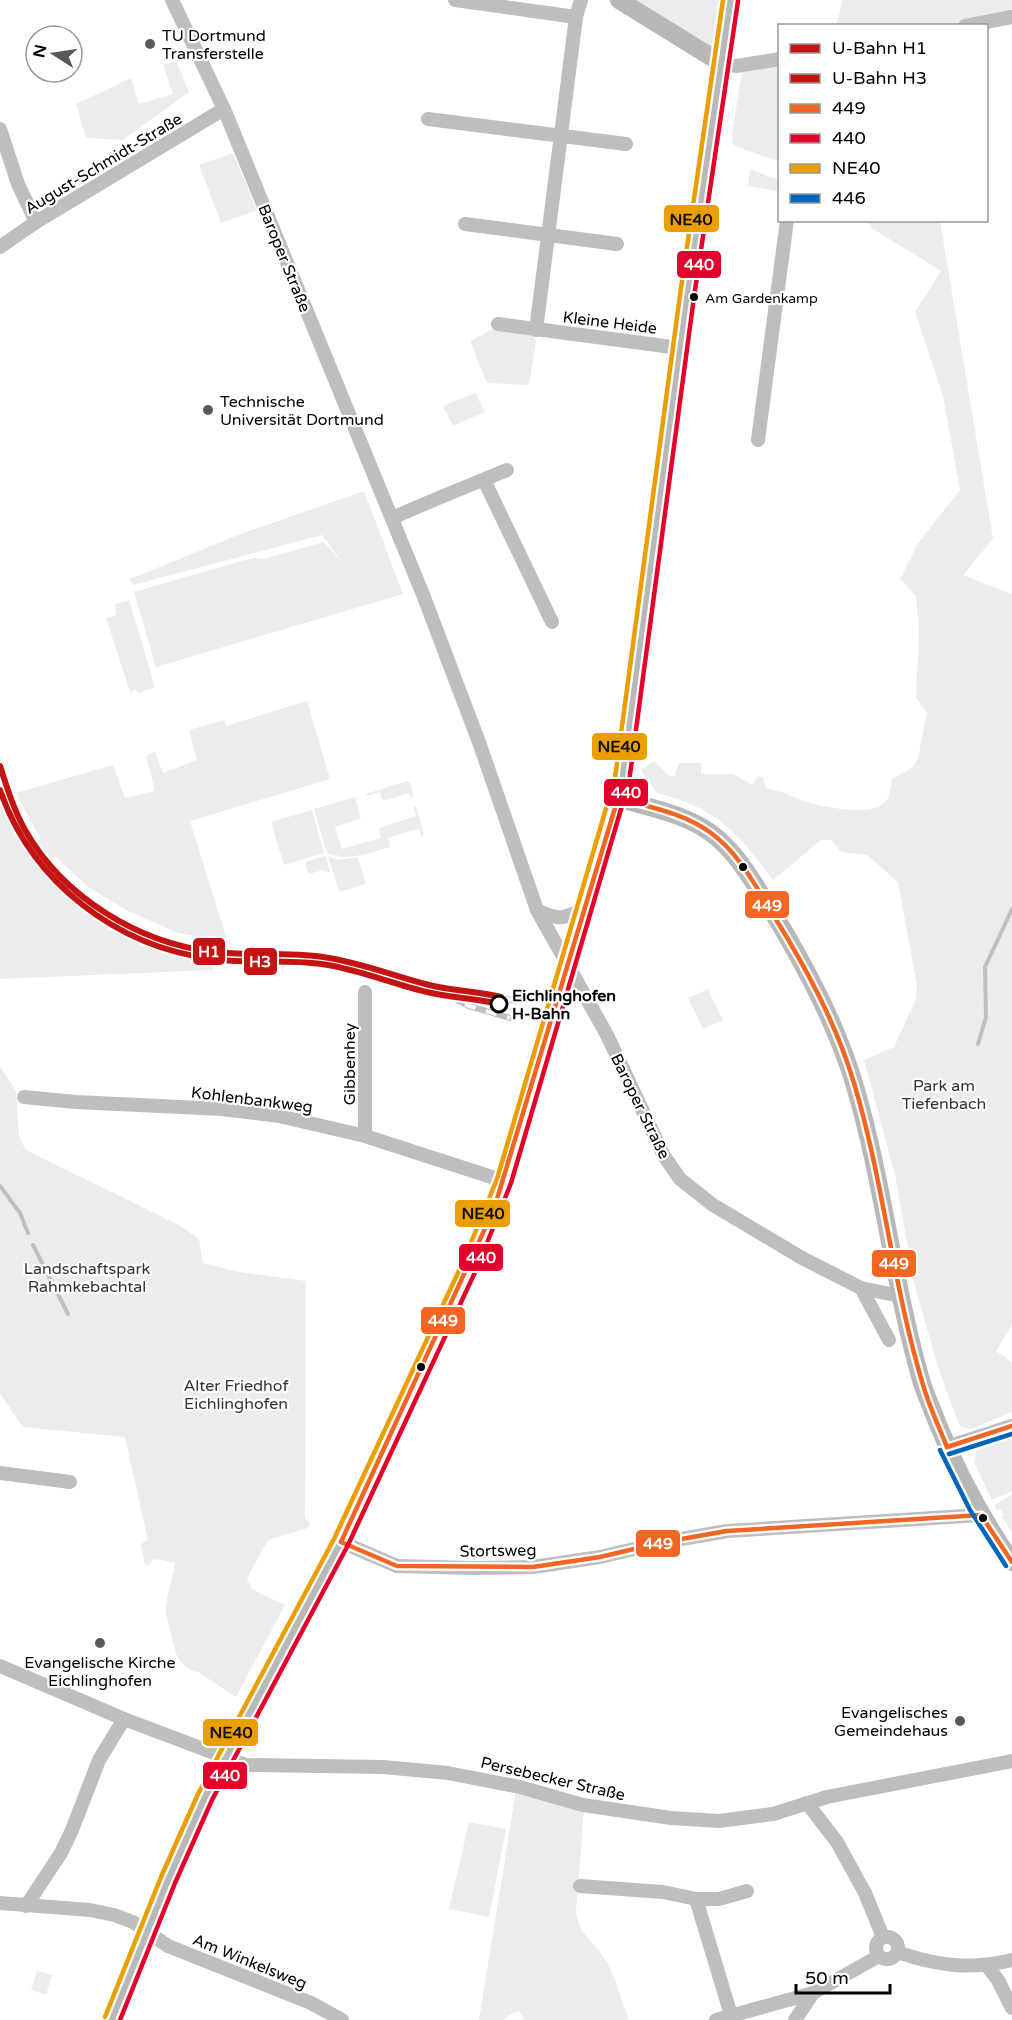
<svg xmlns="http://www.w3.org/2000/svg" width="1012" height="2020" font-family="'Varela Round',sans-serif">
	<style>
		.green { fill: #ececec }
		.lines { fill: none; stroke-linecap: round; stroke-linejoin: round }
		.stream { stroke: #bfbfbf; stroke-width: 4 }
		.street { stroke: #bebebe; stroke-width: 14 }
		.secondary { stroke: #b8b8b8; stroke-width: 18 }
		.rail-casing { stroke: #bebebe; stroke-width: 6 }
		.rail { stroke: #fff; stroke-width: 4; stroke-dasharray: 11; stroke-linecap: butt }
		.bus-1-casing { stroke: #fff; stroke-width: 9 }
		.bus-2-casing { stroke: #fff; stroke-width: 9 }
		.bus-3-casing { stroke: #fff; stroke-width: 9 }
		.bus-4-casing { stroke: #fff; stroke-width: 9 }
		.bus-1 { stroke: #f26522; stroke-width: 4.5 }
		.bus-2 { stroke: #e4002b; stroke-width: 4.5 }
		.bus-3 { stroke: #eb9e00; stroke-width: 4.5 }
		.bus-4 { stroke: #0065bd; stroke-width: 4.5 }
		.metro-1-casing { stroke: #fff; stroke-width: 10 }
		.metro-2-casing { stroke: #fff; stroke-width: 10 }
		.metro-1 { stroke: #c31313; stroke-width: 6 }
		.metro-2 { stroke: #c31313; stroke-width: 6 }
		.poi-dot { fill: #595959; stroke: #fff; stroke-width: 2 }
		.bus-dot { fill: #000; stroke: #fff; stroke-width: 2 }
		.stop-dot { fill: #fff; stroke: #000; stroke-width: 3 }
		.labels { text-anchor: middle; stroke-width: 4.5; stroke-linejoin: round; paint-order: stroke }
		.bus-label { font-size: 14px; fill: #000; stroke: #fff; text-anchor: start }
		.poi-label { font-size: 16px; fill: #000; stroke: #fff; text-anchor: start }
		.street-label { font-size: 16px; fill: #000; stroke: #fff }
		.stop-label { font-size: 16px; font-weight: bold; fill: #000; stroke: #fff; text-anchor: start }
		.park-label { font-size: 16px; fill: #333; stroke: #fff }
		.line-badge { stroke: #fff; stroke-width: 2 }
		.badge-label { font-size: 16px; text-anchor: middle; font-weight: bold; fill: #fff }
		.pale-badge-label { font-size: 16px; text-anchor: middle; font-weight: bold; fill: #111 }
	</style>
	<rect width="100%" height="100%" fill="#fff"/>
	<g class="green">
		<polygon points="619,0 731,0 721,63"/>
		<polygon points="843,0 1012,0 1012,17 965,25 836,26"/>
		<polygon points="176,61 189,92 123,140 86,138 76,104 131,78 139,104 173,94 163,65"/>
		<polygon points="779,65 779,162 733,145 732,134 742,72"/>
		<polygon points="233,153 257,210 221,223 199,165"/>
		<polygon points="750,169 778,180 779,191 748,186"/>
		<path d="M868 221H940L993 539 963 575 1012 594V1325L996 1351 1012 1362V1412L971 1429 964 1428 959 1425 938 1367 915 1287 895 1175 864 1060 894 1047 916 999 917 986 898 882 867 855 841 852 832 840H821L773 880C737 833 718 808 657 793L641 770 654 761 669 776H677L675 774 679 763H701V774H733L753 785 758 776 763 778 766 788C784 791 798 800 814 804 830 808 870 815 883 804 890 799 891 787 892 779L914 766 918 758 927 713 916 698 919 632 916 596 900 579 918 543 960 490 943 396 915 312 941 271 870 227Z"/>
		<polygon points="497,327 531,333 536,341 529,385 487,383 470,341"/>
		<polygon points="475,393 485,412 453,426 443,406"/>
		<polygon points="364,491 403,594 156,667 134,592 245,560 255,558 263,559 324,542 343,564 322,535 133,585 130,579 238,535"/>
		<polygon points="129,600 155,687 139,693 136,690 130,692 106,618 112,617 116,614 115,604"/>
		<path d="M307 701 330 779 190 821 228 943 175 932 128 911 88 887 55 856 40 870C89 922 146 945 214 959L213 970 0 979V792L21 843 41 840 16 793 113 765 125 798 155 791 146 756 155 752 163 773 197 760 189 730 224 720 226 726Z"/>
		<polygon points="407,781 410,783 414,796 410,797 409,793 383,801 380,792 367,796 366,794"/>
		<path d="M355 797 361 818 335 827 342 849 381 838 379 828 416 816 413 807 416 806 424 835 422 838 419 828 388 838 390 847C370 853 347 862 327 853L314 809Z"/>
		<polygon points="312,810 324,853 284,865 271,822"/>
		<polygon points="325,856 330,871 325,872 324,870 308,874 305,862"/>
		<polygon points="328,856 337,860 358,857 366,884 339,892"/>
		<polygon points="708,989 723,1020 703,1029 688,998"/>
		<polygon points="540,1015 544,1016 531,1062 526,1061"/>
		<path d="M0 1066 16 1091 19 1137 26 1150 177 1224 199 1239 203 1263 239 1272 306 1281 305 1518 310 1522 308 1528 268 1540 247 1579 252 1589 285 1605 236 1697 198 1672C175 1667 174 1647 170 1628 168 1620 164 1612 166 1605 168 1590 173 1577 175 1563L154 1559 147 1566 144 1561 141 1544 148 1540 125 1437 23 1427 0 1394Z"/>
		<polygon points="490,1188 491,1195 475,1230 473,1229"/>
		<polygon points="1012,1435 1012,1491 992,1500 974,1463 976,1450"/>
		<polygon points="1012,1495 1012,1532 1002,1517 1004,1516 1000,1509 997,1510 994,1505"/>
		<path d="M516 1791 584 1811 576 1911C579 1936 595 1942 607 1962 616 1980 622 2001 629 2020H524L519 2011 509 2015 504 2020H479Z"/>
		<polygon points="469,1822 506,1829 489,1917 449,1909"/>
		<polygon points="37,1971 52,1975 46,1995 31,1990"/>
	</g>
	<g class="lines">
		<g class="stream">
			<polyline points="978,1044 986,1017 985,967 1012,909"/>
			<polyline points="0,1186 20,1213 28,1233"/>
			<polyline points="33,1245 68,1314"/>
		</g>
		<g class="street">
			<polyline points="172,0 224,109 424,597 480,745 537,910 607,1035 664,1156 680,1179 713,1205 802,1258 861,1288 900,1296"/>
			<polyline points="455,0 576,17"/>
			<polyline points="965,26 1012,17"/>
			<polyline points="721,63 736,66 780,59"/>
			<polyline points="428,119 626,144"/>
			<polyline points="0,129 18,184 36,222"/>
			<polyline points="465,224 617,244"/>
			<polyline points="0,247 36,222 224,109"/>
			<polyline points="498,324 680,348"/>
			<polyline points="536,330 576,17 581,0"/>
			<polyline points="758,440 787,220"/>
			<polyline points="484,480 552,622"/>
			<path d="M392 518C430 501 468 486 507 470"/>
			<path d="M537 910C558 921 564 919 585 908"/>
			<polyline points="365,992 365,1136"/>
			<polyline points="24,1097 76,1102 222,1109 279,1116 365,1136 504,1181"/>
			<polyline points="861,1288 889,1340"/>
			<polyline points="947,1447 1012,1426"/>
			<polyline points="0,1473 70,1482"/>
			<polyline points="341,1542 397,1566 472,1568 533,1567 600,1557 664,1542 727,1531 981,1515"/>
			<polyline points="0,1666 124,1719 246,1765 383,1767 448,1773 520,1787 583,1805 671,1818 719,1821 773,1814 827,1797 1012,1761"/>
			<polyline points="807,1803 837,1842 865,1893 883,1937"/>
			<polyline points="580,1886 663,1892 696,1899 719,1899 747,1891"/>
			<polyline points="696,1899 731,2015"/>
			<polyline points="0,1903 90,1910 114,1915 133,1922 168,1946 311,2003 342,2020"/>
			<polyline points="26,1906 61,1853 72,1830 99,1760 124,1719"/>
			<circle cx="887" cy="1948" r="11"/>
			<path d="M897 1952C938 1966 970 1970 1012 1960"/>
			<polyline points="987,1966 998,1980 1012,2008"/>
			<polyline points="716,2020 813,1993 879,1956"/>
			<polyline points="795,2020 813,1993"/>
		</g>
		<g class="secondary">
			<polyline points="619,0 721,63"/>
			<path d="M618 798C649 808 683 813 711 833 737 852 754 884 772 911 803 962 837 1026 854 1083 883 1180 893 1282 921 1380 925 1394 932 1408 937 1422 958 1474 980 1516 1012 1562"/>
			<polyline points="112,2020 168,1880 205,1797 341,1542 470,1265 494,1209 504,1181 622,780 666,461 687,296 731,0"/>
		</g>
		<g class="rail-casing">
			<g id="rail">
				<polyline points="426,984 469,1006 510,1018"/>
				<polyline points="501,997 515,1001"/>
			</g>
		</g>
		<use href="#rail" class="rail"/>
		<g class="bus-1-casing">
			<g id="bus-1">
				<path d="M618 798C649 807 684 813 711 833 739 853 756 887 774 916 806 968 836 1023 854 1083 884 1183 893 1288 924 1388 930 1408 939 1427 947 1447"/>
				<polyline points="947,1447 1012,1426"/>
				<polyline points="981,1515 1012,1562"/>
				<polyline points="341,1542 494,1209 618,798"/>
				<polyline points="341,1542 397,1566 533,1567 600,1557 664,1542 727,1531 981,1515"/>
			</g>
		</g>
		<g class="bus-2-casing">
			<polyline id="bus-2" points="120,2020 175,1883 212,1800 348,1545 477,1268 511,1183 629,782 694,297 738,1"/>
		</g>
		<g class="bus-3-casing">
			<polyline id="bus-3" points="105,2017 161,1877 198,1794 334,1539 463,1262 497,1179 615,778 680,295 723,0"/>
		</g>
		<g class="bus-4-casing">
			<g id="bus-4">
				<polyline points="940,1450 970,1510 1006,1566"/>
				<polyline points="949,1454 1012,1434"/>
			</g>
		</g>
		<use href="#bus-1" class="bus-1"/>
		<use href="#bus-2" class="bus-2"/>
		<use href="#bus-3" class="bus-3"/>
		<use href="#bus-4" class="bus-4"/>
		<g class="metro-1-casing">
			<path id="metro-1" d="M0 766C7 788 14 810 25 830 63 897 138 943 214 952 250 956 287 952 323 957 359 962 394 976 429 985 453 991 477 991 501 997"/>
		</g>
		<g class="metro-2-casing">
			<path id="metro-2" d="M0 790C32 882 116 947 213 959 249 964 286 959 322 964 358 969 392 984 427 992 451 998 475 998 499 1004"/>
		</g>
		<use href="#metro-1" class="metro-1"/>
		<use href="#metro-2" class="metro-2"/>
	</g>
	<g class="poi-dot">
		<circle cx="150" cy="44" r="6"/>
		<circle cx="208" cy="410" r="6"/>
		<circle cx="100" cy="1643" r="6"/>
		<circle cx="960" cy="1721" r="6"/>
	</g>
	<g class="bus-dot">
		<circle cx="694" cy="297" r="5"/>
		<circle cx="743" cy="867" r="5"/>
		<circle cx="421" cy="1367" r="5"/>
		<circle cx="983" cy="1518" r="5"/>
	</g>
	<circle class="stop-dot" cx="499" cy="1004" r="8"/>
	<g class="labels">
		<g class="bus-label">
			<text x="705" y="303">Am Gardenkamp</text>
		</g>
		<g class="poi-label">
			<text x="162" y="41">TU Dortmund<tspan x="162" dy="18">Transferstelle</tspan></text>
			<text x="220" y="407">Technische<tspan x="220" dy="18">Universität Dortmund</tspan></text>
			<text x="100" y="1668" text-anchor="middle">Evangelische Kirche<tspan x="100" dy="18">Eichlinghofen</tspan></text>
			<text x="948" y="1718" text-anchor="end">Evangelisches<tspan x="948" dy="18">Gemeindehaus</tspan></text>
		</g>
		<g class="street-label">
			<text transform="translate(103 163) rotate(-31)" y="6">August-Schmidt-Straße</text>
			<text transform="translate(285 258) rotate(68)" y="6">Baroper Straße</text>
			<text transform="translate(610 322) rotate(7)" y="6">Kleine Heide</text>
			<text transform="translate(349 1064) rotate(-90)" y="6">Gibbenhey</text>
			<text transform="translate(252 1099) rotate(7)" y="6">Kohlenbankweg</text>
			<text transform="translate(641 1106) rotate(64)" y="6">Baroper Straße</text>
			<text transform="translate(498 1550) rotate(-1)" y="6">Stortsweg</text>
			<text transform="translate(553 1778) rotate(13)" y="6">Persebecker Straße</text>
			<text transform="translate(250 1961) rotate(22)" y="6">Am Winkelsweg</text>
		</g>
		<g class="stop-label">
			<text x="512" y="1001">Eichlinghofen<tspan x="512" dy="18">H-Bahn</tspan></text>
		</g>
		<g class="park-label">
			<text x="944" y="1091">Park am<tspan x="944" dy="18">Tiefenbach</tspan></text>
			<text x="87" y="1274">Landschaftspark<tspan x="87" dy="18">Rahmkebachtal</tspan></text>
			<text x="236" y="1391">Alter Friedhof<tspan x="236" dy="18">Eichlinghofen</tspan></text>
		</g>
	</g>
	<g class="line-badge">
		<rect x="663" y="204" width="57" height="29" rx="6" fill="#eb9e00"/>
		<rect x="676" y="250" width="46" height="29" rx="6" fill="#e4002b"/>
		<rect x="591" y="732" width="57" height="29" rx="6" fill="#eb9e00"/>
		<rect x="603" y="778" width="46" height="29" rx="6" fill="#e4002b"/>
		<rect x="744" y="890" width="46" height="29" rx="6" fill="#f26522"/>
		<rect x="192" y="937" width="34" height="29" rx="6" fill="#c31313"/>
		<rect x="243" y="947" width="35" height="29" rx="6" fill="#c31313"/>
		<rect x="454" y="1199" width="57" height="29" rx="6" fill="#eb9e00"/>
		<rect x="458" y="1243" width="46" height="29" rx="6" fill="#e4002b"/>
		<rect x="871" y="1249" width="46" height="29" rx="6" fill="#f26522"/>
		<rect x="420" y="1306" width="46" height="29" rx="6" fill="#f26522"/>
		<rect x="635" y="1529" width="46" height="29" rx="6" fill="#f26522"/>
		<rect x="202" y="1718" width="57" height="29" rx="6" fill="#eb9e00"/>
		<rect x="202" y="1761" width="46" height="29" rx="6" fill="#e4002b"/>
	</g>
	<g class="badge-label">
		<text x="699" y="270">440</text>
		<text x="626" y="798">440</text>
		<text x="767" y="911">449</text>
		<text x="209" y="957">H1</text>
		<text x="260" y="967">H3</text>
		<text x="481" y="1263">440</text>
		<text x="894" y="1269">449</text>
		<text x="443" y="1326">449</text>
		<text x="658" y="1549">449</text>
		<text x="225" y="1781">440</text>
	</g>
	<g class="pale-badge-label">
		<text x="691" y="225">NE40</text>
		<text x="619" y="752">NE40</text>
		<text x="483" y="1219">NE40</text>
		<text x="231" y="1738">NE40</text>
	</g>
	<rect x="778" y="24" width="210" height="198" fill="#ffffff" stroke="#999999" stroke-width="1.5"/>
	<rect x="790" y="44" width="30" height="9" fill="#c31313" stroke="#999999" stroke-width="1.5"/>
	<text x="832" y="54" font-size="18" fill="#000000">U-Bahn H1</text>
	<rect x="790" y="74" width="30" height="9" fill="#c31313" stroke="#999999" stroke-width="1.5"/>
	<text x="832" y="84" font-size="18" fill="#000000">U-Bahn H3</text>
	<rect x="790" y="104" width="30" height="9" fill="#f26522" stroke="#999999" stroke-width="1.5"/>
	<text x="832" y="114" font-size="18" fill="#000000">449</text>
	<rect x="790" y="134" width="30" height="9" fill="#e4002b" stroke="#999999" stroke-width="1.5"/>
	<text x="832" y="144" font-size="18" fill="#000000">440</text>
	<rect x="790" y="164" width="30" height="9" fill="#eb9e00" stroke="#999999" stroke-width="1.5"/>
	<text x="832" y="174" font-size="18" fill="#000000">NE40</text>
	<rect x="790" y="194" width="30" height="9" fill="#0065bd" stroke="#999999" stroke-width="1.5"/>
	<text x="832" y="204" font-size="18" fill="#000000">446</text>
	<g transform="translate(54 54) rotate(282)"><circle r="28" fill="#ffffff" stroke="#999999" stroke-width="1.5"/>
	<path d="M0-4.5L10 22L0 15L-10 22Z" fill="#595959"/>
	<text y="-9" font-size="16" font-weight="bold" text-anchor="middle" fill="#000000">N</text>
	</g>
	<path d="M796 1984v9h94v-9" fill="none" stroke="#000000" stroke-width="3"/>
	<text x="805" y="1984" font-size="18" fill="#000000" stroke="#ffffff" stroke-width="4.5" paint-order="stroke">50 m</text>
</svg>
